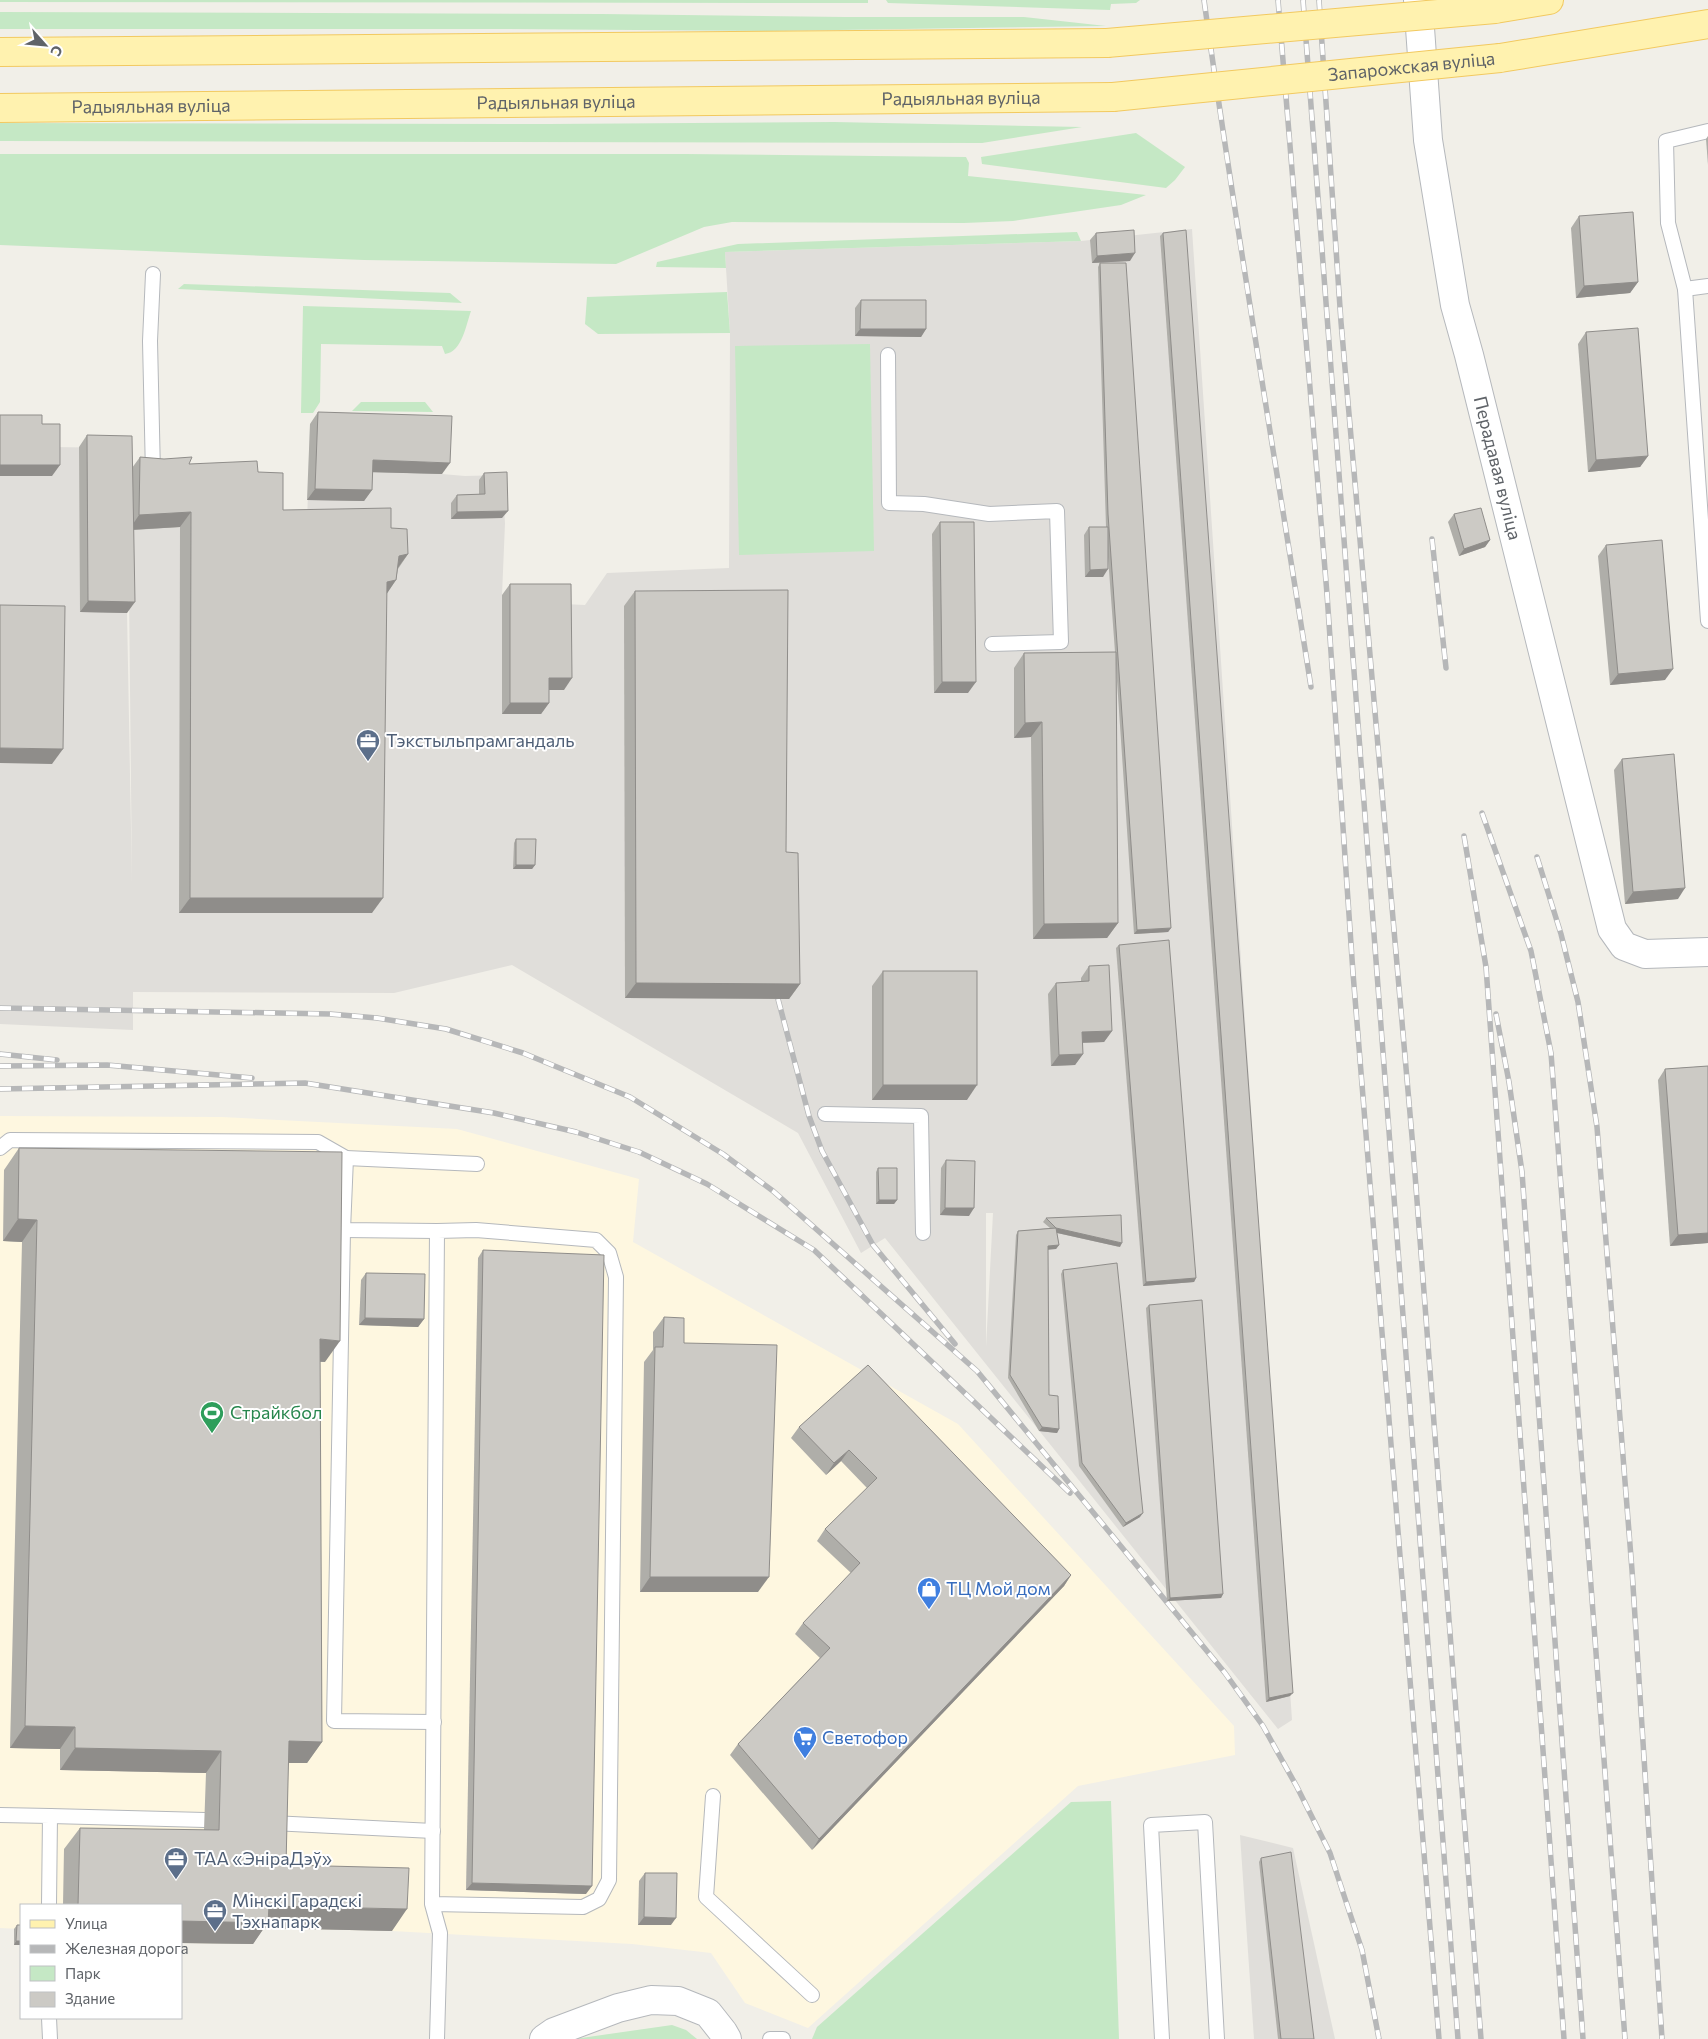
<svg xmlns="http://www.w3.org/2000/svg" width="1708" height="2039" font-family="Commissioner,sans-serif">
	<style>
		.commercial { fill: #fef7e0 }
		.industrial { fill: #e0deda; fill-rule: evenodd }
		.green { fill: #c5e8c5 }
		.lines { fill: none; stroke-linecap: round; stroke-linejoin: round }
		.service-casing { stroke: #b5b8bc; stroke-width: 16 }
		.minor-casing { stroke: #b5b8bc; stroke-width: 30 }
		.primary-casing { stroke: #f2c960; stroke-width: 30 }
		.service { stroke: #fff; stroke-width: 14 }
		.minor { stroke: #fff; stroke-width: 28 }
		.primary { stroke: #fff2af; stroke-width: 28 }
		.rail-casing { stroke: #b6b7b8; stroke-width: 5.5 }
		.rail { stroke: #fff; stroke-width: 4; stroke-dasharray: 11; stroke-linecap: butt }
		.primary-bridge-casing { stroke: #f2c960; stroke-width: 30; stroke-linecap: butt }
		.primary-bridge { stroke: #fff2af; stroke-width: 28 }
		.wall { fill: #afaea9 }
		.shaded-wall { fill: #8f8d8a }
		.building { fill: #cccac5; stroke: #8f8d8a }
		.labels { text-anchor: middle; stroke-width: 4; stroke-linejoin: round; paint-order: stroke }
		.street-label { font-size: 18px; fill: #5f6368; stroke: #fff }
		.service-label { font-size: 18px; fill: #4e5e75; stroke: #fff; text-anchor: start }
		.leisure-label { font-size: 18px; fill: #27864d; stroke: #fff; text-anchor: start }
		.shop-label { font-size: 18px; fill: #366cbe; stroke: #fff; text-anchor: start }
	</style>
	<rect width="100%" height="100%" fill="#f1efe8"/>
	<polygon class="commercial" points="0,1116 222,1117 457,1129 639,1179 633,1242 958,1424 1234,1726 1235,1755 1078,1786 808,2028 745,2003 711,1953 632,1944 392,1931 254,1928 253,1944 181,1943 181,1905 21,1905 21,1929 0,1928"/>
	<g class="industrial">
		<path d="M1192 229 1292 1720 1278 1729 885 1238 861 1253 798 1133 512 965 394 993 133 992V1030L0 1024V426L52 447 124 448 132 883 128 492 274 524H307L310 424 444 428 442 474 465 476 502 475 505 523 502 595 564 604 585 605 607 573 729 568 730 333 725 252 1081 241ZM986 1213H993L986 1347Z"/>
		<polygon points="1240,1835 1293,1848 1335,2039 1254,2039"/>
	</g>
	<g class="green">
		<polygon points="0,0 868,0 868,3 0,2"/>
		<polygon points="886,0 1140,0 1136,3 1111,4 1110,10 888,3"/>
		<polygon points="0,12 602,14 845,17 1024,17 1106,26 772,31 493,29 0,29"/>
		<polygon points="834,122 1082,127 982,143 0,141 0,123 549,124"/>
		<polygon points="1136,133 1185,167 1175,180 1166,188 982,164 981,157"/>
		<polygon points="0,154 685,154 966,157 969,163 968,176 1146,195 1121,205 1013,221 964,223 732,222 704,227 616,264 364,260 0,245"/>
		<polygon points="1077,232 1081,241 725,252 726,268 656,267 657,262 738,244"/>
		<polygon points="184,284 450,293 462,303 178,289"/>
		<polygon points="727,292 730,333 598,334 585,324 587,297"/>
		<path d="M303 306 471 311C466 325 462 352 445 354L442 346 321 344 320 402 313 413H301Z"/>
		<polygon points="870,344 874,551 739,555 735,346"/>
		<polygon points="361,402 425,402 433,412 352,411"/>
		<polygon points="1111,1801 1119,2039 812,2039 817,2027 1071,1802"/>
		<polygon points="672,2025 686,2030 697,2039 574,2039"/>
	</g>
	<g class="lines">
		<g class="service-casing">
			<g id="service">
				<polyline points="1708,131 1666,141 1668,223 1685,289 1708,621"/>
				<polyline points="153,274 150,341 153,474"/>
				<polyline points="1685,289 1708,286"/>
				<polyline points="888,355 889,503 924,504 989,514 1057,511 1061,642 992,644"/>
				<polyline points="825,1114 921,1116 923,1233"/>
				<polyline points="0,1148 10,1140 318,1142 346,1158 343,1230 437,1231"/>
				<polyline points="346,1158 477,1164"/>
				<polyline points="343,1230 334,1721 434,1722"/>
				<polyline points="713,1796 706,1897 812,1995"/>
				<polyline points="0,1815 50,1816 49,1905"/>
				<polyline points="50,1816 205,1820"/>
				<polyline points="272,1823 433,1831"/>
				<polyline points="432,1904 583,1907 599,1899 609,1880 616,1277 609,1253 596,1240 476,1230 437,1231 432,1904 440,1933 437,2039"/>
				<polyline points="49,2018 50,2039"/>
				<polyline points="770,2039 783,2039"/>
				<polyline points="1162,2039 1151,1825 1205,1822 1217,2039"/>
			</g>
		</g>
		<g class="minor-casing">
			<g id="minor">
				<path id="s1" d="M1418 0 1428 140 1455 305 1469 355 1612 929 1624 946 1645 954 1708 952"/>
				<polyline points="544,2039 554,2032 618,2008 651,2000 678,2001 708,2013 723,2032 727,2039"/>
			</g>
		</g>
		<g class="primary-casing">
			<g id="primary">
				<polyline points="1495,9 1549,0"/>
				<polyline points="0,52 1107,43"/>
				<polyline points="1500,58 1708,24"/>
				<path id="s2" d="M0 108 1113 97"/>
			</g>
		</g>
		<use href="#service" class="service"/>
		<use href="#minor" class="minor"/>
		<use href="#primary" class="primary"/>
		<g class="rail-casing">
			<g id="rail">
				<path d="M1204 0C1236 230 1275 458 1311 687"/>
				<polyline points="1278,0 1327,594 1353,973 1439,2039"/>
				<polyline points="1303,0 1458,2039"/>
				<polyline points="1319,0 1341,322 1413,1148 1481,2039"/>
				<polyline points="1432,539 1446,668"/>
				<polyline points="1482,813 1531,951 1551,1053 1625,2039"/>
				<polyline points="1464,836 1486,967 1564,2039"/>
				<polyline points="1537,857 1561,934 1578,1002 1597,1127 1632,1570 1662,2039"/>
				<polyline points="778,999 809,1116 822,1151 873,1245 955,1344"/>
				<polyline points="0,1008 330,1014 377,1018 446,1029 523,1053 630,1097 723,1154 773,1191 977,1371 1225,1673 1263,1726 1297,1787 1330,1853 1362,1950 1379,2039"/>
				<polyline points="1496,1014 1509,1082 1522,1172 1583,2039"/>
				<polyline points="0,1054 57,1060"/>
				<polyline points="0,1066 107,1065 252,1078"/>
				<polyline points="0,1089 305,1083 494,1113 576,1132 639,1152 707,1184 814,1250 1070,1493"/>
			</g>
		</g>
		<use href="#rail" class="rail"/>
		<g class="primary-bridge-casing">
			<g id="primary-bridge">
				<polyline points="1107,43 1495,9"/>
				<path id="s3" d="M1113 97 1500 58"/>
			</g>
		</g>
		<use href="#primary-bridge" class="primary-bridge"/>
	</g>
	<g class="wall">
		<polygon points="1708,136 1708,165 1706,139"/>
		<polygon points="1579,216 1638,282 1630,293 1576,298 1571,228"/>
		<polygon points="1096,233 1130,261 1092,263 1090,240"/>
		<polygon points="1163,233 1290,1696 1266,1702 1160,236"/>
		<polygon points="1100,263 1171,928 1168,932 1134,934 1116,666 1118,923 1107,938 1033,939 1031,737 1014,738 1014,668 1024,653 1115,652 1108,557 1103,577 1085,577 1084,535 1089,527 1106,527 1098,267"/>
		<polygon points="861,300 926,329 921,337 855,336 855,308"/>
		<polygon points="1586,332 1648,456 1640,467 1588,472 1578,344"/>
		<polygon points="318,412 442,474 372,472 372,490 364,501 307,500 310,424"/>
		<polygon points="87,435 132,468 140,457 189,464 258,472 283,510 391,528 408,554 398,569 396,580 386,594 372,913 179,913 180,527 133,530 127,613 80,612 79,447"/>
		<polygon points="484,473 502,518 451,519 451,503 457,495 479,494 479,480"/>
		<polygon points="1454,514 1490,540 1485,547 1459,556 1448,522"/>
		<polygon points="940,522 968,693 934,693 932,534"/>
		<polygon points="1606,545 1665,680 1610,685 1598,556"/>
		<polygon points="510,584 564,690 549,690 549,703 541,714 502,714 502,595"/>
		<polygon points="635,591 786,852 800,984 789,999 625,998 624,606"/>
		<polygon points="1622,759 1678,899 1625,904 1614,770"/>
		<polygon points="516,839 535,865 532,869 513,869 514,843"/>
		<polygon points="1119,945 1196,1278 1194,1282 1143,1286 1116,948"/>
		<polygon points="1089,966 1112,1031 1104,1042 1082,1043 1083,1054 1075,1065 1051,1066 1048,994 1056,983 1081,982 1081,978"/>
		<polygon points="883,971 967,1100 872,1100 872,986"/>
		<polygon points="1708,1066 1708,1243 1670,1246 1658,1080 1665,1069"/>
		<polygon points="19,1148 325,1362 320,1362 322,1742 307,1763 288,1763 286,1865 392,1931 264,1928 253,1944 181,1943 181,1905 63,1905 64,1849 80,1828 204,1830 206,1773 60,1770 60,1749 10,1748 22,1242 3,1241 4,1170"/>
		<polygon points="946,1160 969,1216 940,1215 941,1168"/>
		<polygon points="878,1168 897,1200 894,1204 876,1204 876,1172"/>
		<polygon points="1046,1218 1120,1247 1057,1233 1059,1245 1056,1249 1048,1249 1049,1395 1059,1429 1057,1433 1039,1431 1008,1378 1016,1235 1018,1231 1050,1228 1043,1222"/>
		<polygon points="483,1250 586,1894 466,1890 478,1258"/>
		<polygon points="1063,1270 1140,1517 1123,1527 1079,1466 1061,1274"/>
		<polygon points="366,1273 424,1319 418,1327 359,1325 361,1280"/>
		<polygon points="1149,1305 1223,1594 1221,1598 1167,1601 1146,1308"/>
		<polygon points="664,1317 684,1343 758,1592 640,1592 644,1362 653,1350 653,1332"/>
		<polygon points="868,1365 1071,1575 1064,1586 812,1850 730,1755 738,1744 820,1658 795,1634 803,1623 851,1573 817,1541 825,1529 867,1488 841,1461 826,1475 791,1438 799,1427"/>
		<polygon points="1261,1858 1314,2039 1278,2039 1259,1862"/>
		<polygon points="645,1873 671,1925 638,1925 639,1881"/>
		<polygon points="17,1925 21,1925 21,1945 14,1945 14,1929"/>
	</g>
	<g class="shaded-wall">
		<polygon points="1135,253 1130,261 1092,263 1097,256"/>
		<polygon points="1638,282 1630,293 1576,298 1584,286"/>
		<polygon points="860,329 926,329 921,337 855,336"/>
		<polygon points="1648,456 1640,467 1588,472 1596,460"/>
		<polygon points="373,460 450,463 442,474 365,472"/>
		<polygon points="0,465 60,465 52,476 0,476"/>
		<polygon points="315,489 372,490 364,501 307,500"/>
		<polygon points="508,511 502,518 451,519 457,512"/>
		<polygon points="191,512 180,527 129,530 139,515"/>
		<polygon points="1490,540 1485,547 1459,556 1464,549"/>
		<polygon points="408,554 397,569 399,556"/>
		<polygon points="1108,569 1103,577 1085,577 1090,570"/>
		<polygon points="396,580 386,595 387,582"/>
		<polygon points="88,601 135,602 127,613 80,612"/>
		<polygon points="1673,669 1665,680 1610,685 1618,674"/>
		<polygon points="549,678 572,678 564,690 541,690"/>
		<polygon points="942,682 976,682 968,693 934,693"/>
		<polygon points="510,703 549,703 541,714 502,714"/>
		<polygon points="1042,722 1031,737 1014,738 1025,723"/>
		<polygon points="0,748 63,749 52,764 0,763"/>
		<polygon points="516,865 535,865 532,869 513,869"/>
		<polygon points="1685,888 1678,899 1625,904 1633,892"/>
		<polygon points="190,898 383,898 372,913 179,913"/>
		<polygon points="1118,923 1107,938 1033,939 1044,924"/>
		<polygon points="1171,928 1168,932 1134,934 1137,930"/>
		<polygon points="636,983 800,984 789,999 625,998"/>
		<polygon points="1112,1031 1104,1042 1074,1043 1082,1032"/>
		<polygon points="1083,1054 1075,1065 1051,1066 1059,1055"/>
		<polygon points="883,1085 977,1085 967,1100 872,1100"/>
		<polygon points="879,1200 897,1200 894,1204 876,1204"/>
		<polygon points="945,1208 974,1208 969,1216 940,1215"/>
		<polygon points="18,1219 37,1220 22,1242 3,1241"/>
		<polygon points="1056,1228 1122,1243 1120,1247 1053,1232"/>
		<polygon points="1708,1233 1708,1243 1670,1246 1678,1235"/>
		<polygon points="1059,1245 1056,1249 1046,1250 1048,1246"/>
		<polygon points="1196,1278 1194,1282 1143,1286 1146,1282"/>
		<polygon points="365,1318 424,1319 418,1327 359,1325"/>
		<polygon points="320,1339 340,1341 325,1362 305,1360"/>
		<polygon points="1042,1427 1059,1429 1057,1433 1039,1431"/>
		<polygon points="849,1450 841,1461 826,1475 834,1463"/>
		<polygon points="1143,1513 1140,1517 1123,1527 1126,1523"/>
		<polygon points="1071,1575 1064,1586 812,1850 819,1839"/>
		<polygon points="650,1577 769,1577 758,1592 640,1592"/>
		<polygon points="1223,1594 1221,1598 1167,1601 1170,1598"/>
		<polygon points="1293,1693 1290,1696 1266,1702 1269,1698"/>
		<polygon points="25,1726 75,1727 60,1749 10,1748"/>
		<polygon points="289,1741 322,1742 307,1763 274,1763"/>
		<polygon points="75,1748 221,1751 206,1773 60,1770"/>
		<polygon points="472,1883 592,1886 586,1894 466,1890"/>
		<polygon points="269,1906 407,1909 392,1931 264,1928 253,1944 181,1943 181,1921"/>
		<polygon points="644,1917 676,1918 671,1925 638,1925"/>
		<polygon points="16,1941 21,1941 21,1945 14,1945"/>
	</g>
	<g class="building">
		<polygon points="1633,212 1638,282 1584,286 1579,216"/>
		<polygon points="1134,230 1135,253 1097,256 1096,233"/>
		<polygon points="1186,230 1293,1693 1269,1698 1163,233"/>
		<polygon points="1100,263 1126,263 1171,928 1137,930 1108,514"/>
		<polygon points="861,300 926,300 926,329 860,329"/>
		<polygon points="1638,328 1648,456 1596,460 1586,332"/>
		<polygon points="318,412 452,416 450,463 373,460 372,490 315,489"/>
		<polygon points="0,415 42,415 42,424 60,424 60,465 0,465"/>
		<polygon points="87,435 132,436 135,602 88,601"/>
		<polygon points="140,457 164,459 192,457 189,464 257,461 258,472 283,473 283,510 391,508 391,528 407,529 408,554 399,556 396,580 387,582 383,898 190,898 191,512 139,515"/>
		<polygon points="507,472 508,511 457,512 457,495 485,494 484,473"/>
		<polygon points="1481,508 1490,540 1464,549 1454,514"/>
		<polygon points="940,522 974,522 976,682 942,682"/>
		<polygon points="1089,527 1108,527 1108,569 1090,570"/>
		<polygon points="1662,540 1673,669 1618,674 1606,545"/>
		<polygon points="510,584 571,584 572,678 549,678 549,703 510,703"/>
		<polygon points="788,590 786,852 798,853 800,984 636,983 635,591"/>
		<polygon points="0,605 65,606 63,749 0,748"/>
		<polygon points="1116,652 1118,923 1044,924 1042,722 1025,723 1024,653"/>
		<polygon points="1674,754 1685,888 1633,892 1622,759"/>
		<polygon points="516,839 536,839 535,865 516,865"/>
		<polygon points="1169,940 1196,1278 1146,1282 1119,945"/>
		<polygon points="1109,965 1112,1031 1082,1032 1083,1054 1059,1055 1056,983 1089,981 1089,966"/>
		<rect x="883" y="971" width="94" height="114"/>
		<polygon points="1708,1066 1708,1233 1678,1235 1665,1069"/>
		<polygon points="19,1148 342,1152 340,1341 320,1339 322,1742 289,1741 286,1865 409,1868 407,1909 269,1906 268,1923 181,1921 181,1905 78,1905 80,1828 219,1830 221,1751 75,1748 75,1727 25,1726 37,1220 18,1219"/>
		<polygon points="946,1160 975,1161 974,1208 945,1208"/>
		<polygon points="878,1168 897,1168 897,1200 879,1200"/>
		<polygon points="1121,1215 1122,1243 1056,1228 1046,1218"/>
		<polygon points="1056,1228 1059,1245 1048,1246 1049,1395 1058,1396 1059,1429 1042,1427 1010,1375 1018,1231"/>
		<polygon points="483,1250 604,1255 592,1886 472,1883"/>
		<polygon points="1117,1263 1143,1513 1126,1523 1082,1463 1063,1270"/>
		<polygon points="366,1273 425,1274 424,1319 365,1318"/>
		<polygon points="1202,1300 1223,1594 1170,1598 1149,1305"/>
		<polygon points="664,1317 684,1318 684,1343 777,1345 769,1577 650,1577 655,1347 663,1347"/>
		<polygon points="868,1365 1071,1575 819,1839 738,1744 830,1648 803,1623 860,1563 825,1529 877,1478 849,1450 834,1463 799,1427"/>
		<polygon points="1291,1852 1314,2039 1281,2039 1261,1858"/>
		<polygon points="645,1873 677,1873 676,1918 644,1917"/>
		<polygon points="17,1925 21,1925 21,1941 16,1941"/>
	</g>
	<defs>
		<g id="office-pin" transform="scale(1.25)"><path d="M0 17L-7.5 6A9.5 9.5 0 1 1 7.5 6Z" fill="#5c6f8a" stroke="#fff"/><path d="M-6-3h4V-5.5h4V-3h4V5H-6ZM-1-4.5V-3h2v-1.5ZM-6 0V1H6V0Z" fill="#fff"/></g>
		<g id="stadium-pin" transform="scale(1.25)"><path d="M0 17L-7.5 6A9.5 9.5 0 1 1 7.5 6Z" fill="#2e9e5b" stroke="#fff"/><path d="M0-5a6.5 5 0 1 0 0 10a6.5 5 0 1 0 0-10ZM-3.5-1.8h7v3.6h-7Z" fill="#fff"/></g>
		<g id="shop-pin" transform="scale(1.25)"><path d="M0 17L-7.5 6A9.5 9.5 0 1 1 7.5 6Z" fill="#3f7fe0" stroke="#fff"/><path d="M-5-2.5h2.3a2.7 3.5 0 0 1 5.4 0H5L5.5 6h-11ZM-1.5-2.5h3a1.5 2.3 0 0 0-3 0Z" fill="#fff"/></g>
		<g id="supermarket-pin" transform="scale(1.25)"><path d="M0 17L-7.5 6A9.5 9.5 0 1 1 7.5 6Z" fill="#3f7fe0" stroke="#fff"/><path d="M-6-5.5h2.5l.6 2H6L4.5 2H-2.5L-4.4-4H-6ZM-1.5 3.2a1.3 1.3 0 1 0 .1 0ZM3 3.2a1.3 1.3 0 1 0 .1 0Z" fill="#fff"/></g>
	</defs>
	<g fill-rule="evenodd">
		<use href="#office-pin" x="368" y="741"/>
		<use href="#stadium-pin" x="212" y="1413"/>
		<use href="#shop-pin" x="929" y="1589"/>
		<use href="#supermarket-pin" x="805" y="1738"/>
		<use href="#office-pin" x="176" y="1859"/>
		<use href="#office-pin" x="215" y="1911"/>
	</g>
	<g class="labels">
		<g class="street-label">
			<text dy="6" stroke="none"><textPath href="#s3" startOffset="300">Запарожская вуліца</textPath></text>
			<text dy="6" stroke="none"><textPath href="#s2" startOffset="961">Радыяльная вуліца</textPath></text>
			<text dy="6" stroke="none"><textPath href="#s2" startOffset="556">Радыяльная вуліца</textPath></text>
			<text dy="6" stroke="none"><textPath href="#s2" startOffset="151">Радыяльная вуліца</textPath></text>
			<text dy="6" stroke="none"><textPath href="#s1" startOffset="476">Перадавая вуліца</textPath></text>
		</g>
		<g class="service-label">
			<text x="386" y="747">Тэкстыльпрамгандаль</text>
			<text x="194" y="1865">ТАА «ЭніраДэў»</text>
			<text x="232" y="1907">Мінскі Гарадскі<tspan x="232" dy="21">Тэхнапарк</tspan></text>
		</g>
		<g class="leisure-label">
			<text x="230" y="1419">Страйкбол</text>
		</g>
		<g class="shop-label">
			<text x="946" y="1595">ТЦ Мой дом</text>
			<text x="822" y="1744">Светофор</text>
		</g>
	</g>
	<rect x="20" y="1904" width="162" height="115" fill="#ffffff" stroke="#bfc1c3"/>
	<rect x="30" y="1920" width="25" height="8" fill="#fff2af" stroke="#bfc1c3"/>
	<text x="65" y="1929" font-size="15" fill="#5f6368">Улица</text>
	<rect x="30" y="1945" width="25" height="8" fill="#b6b7b8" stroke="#bfc1c3"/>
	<text x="65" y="1954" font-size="15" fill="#5f6368">Железная дорога</text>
	<rect x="30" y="1966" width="25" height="15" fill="#c5e8c5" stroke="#bfc1c3"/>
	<text x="65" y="1979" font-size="15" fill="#5f6368">Парк</text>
	<rect x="30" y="1992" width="25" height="15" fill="#cccac5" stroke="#bfc1c3"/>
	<text x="65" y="2004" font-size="15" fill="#5f6368">Здание</text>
	<g transform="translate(45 45) rotate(117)" stroke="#ffffff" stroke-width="4" paint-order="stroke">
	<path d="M0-4L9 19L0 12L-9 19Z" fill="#5f6368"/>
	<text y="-8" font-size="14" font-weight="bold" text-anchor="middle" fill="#5f6368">С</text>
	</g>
</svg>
